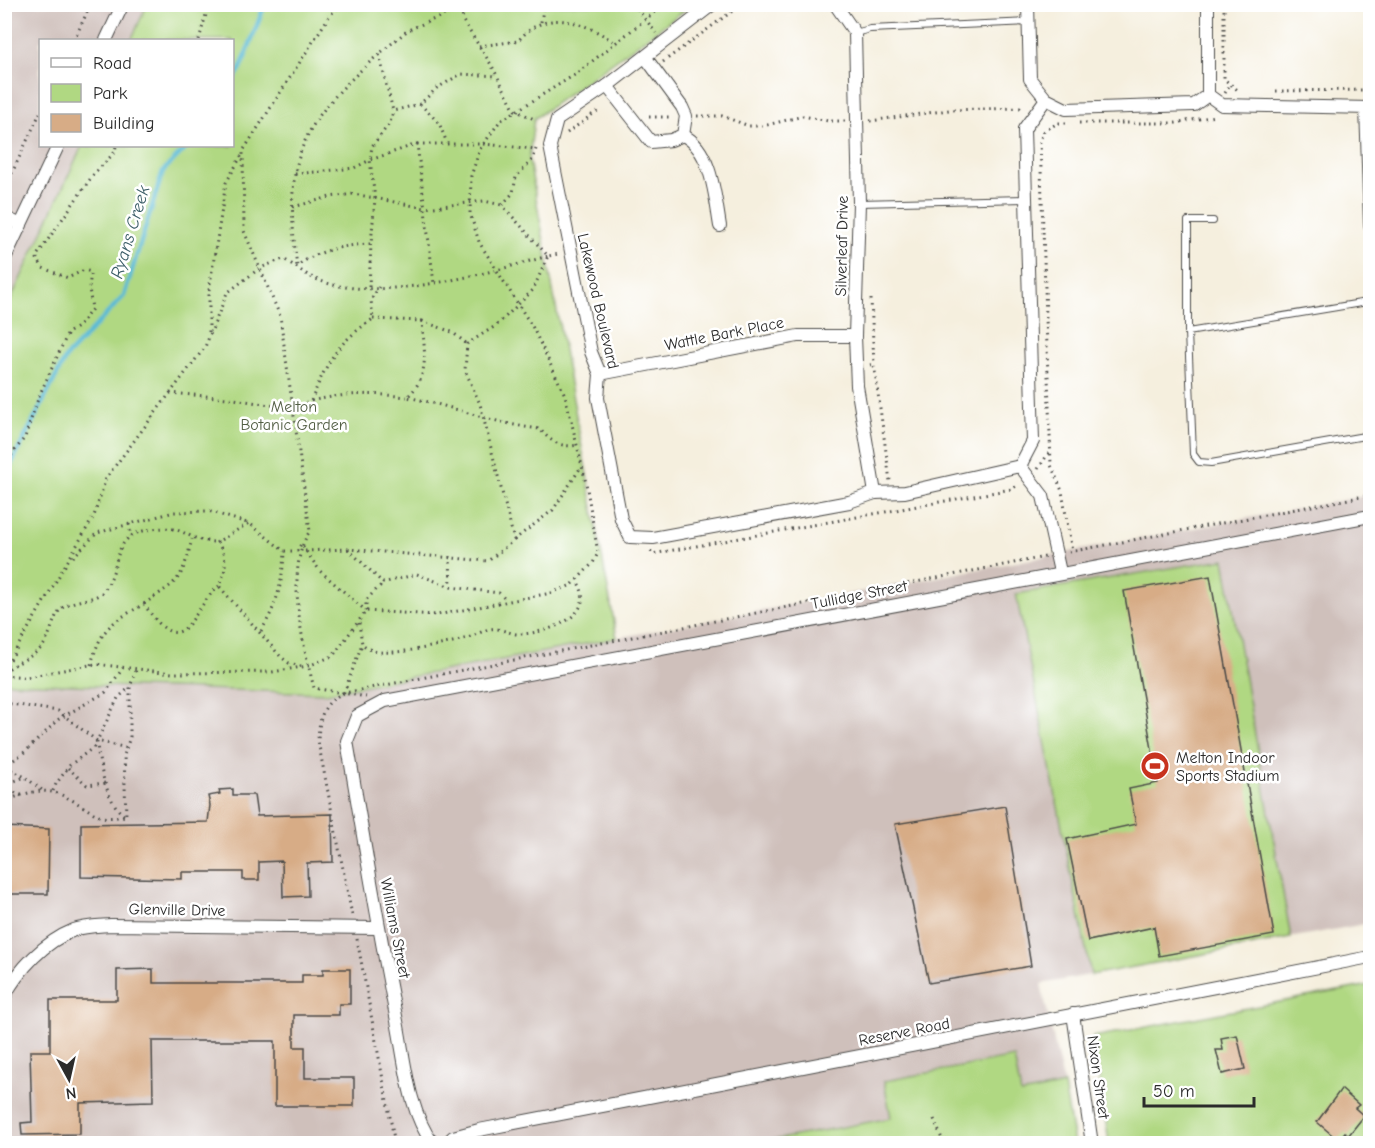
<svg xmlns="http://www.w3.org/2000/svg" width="1375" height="1148" font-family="'Comic Neue',sans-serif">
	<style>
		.industrial { fill: #cfc0bb }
		.green { fill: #b0d882; stroke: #6e8256; stroke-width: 1.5 }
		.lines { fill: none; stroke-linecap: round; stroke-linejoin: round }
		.stream { stroke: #59bad7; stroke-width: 4.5 }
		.building { fill: #d7ac86 }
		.lane-casing { stroke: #494846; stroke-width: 8 }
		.street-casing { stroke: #494846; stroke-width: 14 }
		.path { stroke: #494846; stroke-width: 3; stroke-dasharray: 1.5 4.5; stroke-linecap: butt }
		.lane { stroke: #fff; stroke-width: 6 }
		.street { stroke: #fff; stroke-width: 12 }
		.labels { text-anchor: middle; stroke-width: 5; stroke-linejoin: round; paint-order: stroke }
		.street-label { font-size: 16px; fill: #2b2b2b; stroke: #fff }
		.park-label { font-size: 16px; fill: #535f45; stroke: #fff }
		.poi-label { font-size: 16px; fill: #2b2b2b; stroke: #fff; text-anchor: start }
		.water-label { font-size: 18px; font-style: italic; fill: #3b5d67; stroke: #fff }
	</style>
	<rect width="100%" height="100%" fill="#fff"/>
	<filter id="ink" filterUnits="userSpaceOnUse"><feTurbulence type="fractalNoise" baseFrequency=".0167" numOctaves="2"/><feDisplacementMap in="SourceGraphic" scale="12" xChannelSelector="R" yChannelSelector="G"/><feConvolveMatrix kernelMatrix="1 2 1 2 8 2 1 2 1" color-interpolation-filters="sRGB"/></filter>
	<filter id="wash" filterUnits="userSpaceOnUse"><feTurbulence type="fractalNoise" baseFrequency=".008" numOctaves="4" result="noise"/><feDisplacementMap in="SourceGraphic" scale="24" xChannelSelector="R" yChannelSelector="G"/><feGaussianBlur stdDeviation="1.35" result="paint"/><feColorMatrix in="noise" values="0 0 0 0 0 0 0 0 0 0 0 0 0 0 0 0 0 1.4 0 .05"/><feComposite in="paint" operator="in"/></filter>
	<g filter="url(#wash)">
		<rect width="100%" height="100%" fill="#f5efde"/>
		<g class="industrial">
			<polygon points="5,5 147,5 131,40 40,40 40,146 82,146 5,312"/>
			<polygon points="1370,495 1370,923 1041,984 1064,1085 758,1143 5,1144 5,683 326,693"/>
		</g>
		<g class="green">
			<polygon points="147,5 692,5 534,119 529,160 617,638 326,693 5,683 5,312 82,146 232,146 232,40 131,40"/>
			<polygon points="1224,559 1291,938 1091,975 1016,594"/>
			<polygon points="1370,985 1370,1143 1109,1143 1093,1037"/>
			<polygon points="1014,1057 1021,1094 1064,1085 1074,1143 758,1143 891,1118 884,1081"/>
		</g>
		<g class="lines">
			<g class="stream">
				<polyline points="232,82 241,68 265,4"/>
				<polyline points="4,478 66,357 124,296 163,171 188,146"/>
			</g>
		</g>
		<g id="blocks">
			<g class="building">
				<polygon points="1210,576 1274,935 1159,956 1154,927 1088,941 1067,839 1136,824 1129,789 1158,783 1124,591"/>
				<polygon points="233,789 233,795 254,795 257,816 332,814 333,862 307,863 308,896 283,897 282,861 259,862 259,880 243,880 243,872 182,872 182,879 81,877 81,824 208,822 210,805 208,796 220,794 219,790"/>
				<polygon points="1005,806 1031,966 929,983 895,824"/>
				<polygon points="4,827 49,829 48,894 4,894"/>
				<polygon points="153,969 153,983 302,983 302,975 323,975 323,969 350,969 350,1004 339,1004 339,1015 294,1015 294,1047 305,1047 305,1078 354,1078 354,1106 275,1106 275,1041 152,1041 153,1101 80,1103 80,1134 22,1135 21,1123 32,1122 30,1051 50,1051 50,1000 117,1000 117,970"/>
				<polygon points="1237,1035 1245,1069 1222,1074 1216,1050 1223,1050 1221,1038"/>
				<polygon points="1341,1089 1359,1105 1355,1108 1364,1116 1348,1136 1345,1132 1338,1140 1317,1122"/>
			</g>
		</g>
	</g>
	<g filter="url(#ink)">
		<use href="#blocks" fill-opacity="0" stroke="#494846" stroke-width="1.5"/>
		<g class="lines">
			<g class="lane-casing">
				<g id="lane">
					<polyline points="855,33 870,29 1028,22"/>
					<polyline points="1363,108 1367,224 1370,243"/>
					<polyline points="859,203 1025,199"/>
					<polyline points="1370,299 1367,302 1188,332 1193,454 1199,462 1211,463 1370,435"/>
					<polyline points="1188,332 1188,221 1213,221"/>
				</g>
			</g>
			<g class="street-casing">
				<g id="street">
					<polyline points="713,4 607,86 557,120 550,146 591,352 600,374 598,398 621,519 630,537 653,538 849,502 875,493 905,492 1020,466 1033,441 1024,129 1046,99"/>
					<polyline points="835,4 855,33 859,203 855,336 857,386 875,493"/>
					<polyline points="1028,4 1030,79 1046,99 1066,109 1194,105 1208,95 1222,105 1370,108"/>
					<polyline points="106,40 123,4"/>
					<polyline points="607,86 651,142 671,140 683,135 686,116 682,107 646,58"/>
					<polyline points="1208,95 1208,4"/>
					<path d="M683 135C712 150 715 197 720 226"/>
					<polyline points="4,217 21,225"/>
					<polyline points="4,260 58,146"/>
					<polyline points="600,374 798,336 855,336"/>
					<polyline points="1020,466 1043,496 1060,572"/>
					<path d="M4 997C19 969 44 942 74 930 85 926 100 926 111 925L378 928"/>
					<polyline points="1073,1014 1092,1144"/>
					<path d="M433 1144C408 1110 405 1061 397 1021 378 928 363 835 347 741L357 716 385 701 1370 516"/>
					<polyline points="446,1144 453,1137 479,1130 1370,957"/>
				</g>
			</g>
			<g class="path">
				<path d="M342 4 330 15 243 151 244 231 280 316 310 531C284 568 303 645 314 688L366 697"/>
				<polyline points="461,4 463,21 492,66 515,110 534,119"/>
				<polyline points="634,4 656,33"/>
				<polyline points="1224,4 1224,79 1240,92"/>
				<polyline points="461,8 408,30 379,54 393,111 420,104 437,88 461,74 498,76"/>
				<polyline points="541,22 544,4"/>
				<polyline points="74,40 91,4"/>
				<polyline points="199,40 209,4"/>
				<path d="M479 46 518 41C547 6 585 22 617 44"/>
				<path d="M379 54C299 124 283 159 297 266 318 250 345 245 371 244L375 199 370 160 372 146 390 123 393 111"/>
				<polyline points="663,62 742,4"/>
				<polyline points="1276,91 1370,90"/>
				<polyline points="1225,93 1230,84"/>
				<polyline points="420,104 439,123 447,143"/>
				<polyline points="697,116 722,116 749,126 763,126 803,116 828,121 845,121"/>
				<polyline points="649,117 673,117"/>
				<polyline points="870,121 949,110 1020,108 1023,111"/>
				<polyline points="1066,123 1058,123 1044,131 1040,140 1051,465 1062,491 1072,552"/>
				<polyline points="1079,123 1176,123 1215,116"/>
				<polyline points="567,133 600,109"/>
				<polyline points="417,144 483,144 535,149"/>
				<polyline points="536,149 533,159 516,177 513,193 502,205 548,256 559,254"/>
				<polyline points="295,174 354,168 370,160 417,144 434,284"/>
				<polyline points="4,190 40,113"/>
				<polyline points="293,207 330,197 354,194 425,208 484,201 502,205"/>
				<polyline points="369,287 371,244"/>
				<polyline points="871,299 874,364"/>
				<path d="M373 319 422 321C424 350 431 376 407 397 453 406 494 424 540 429 550 442 562 448 578 445"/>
				<polyline points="422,321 452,332 467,344"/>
				<polyline points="209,332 209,290 226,183 243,153"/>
				<polyline points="870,365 874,364 890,481"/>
				<path d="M170 393 228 398 293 409 311 401C328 360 336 344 373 319L371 300 379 287"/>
				<path d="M311 401C345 393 373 393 407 397"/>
				<polyline points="4,465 25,437 39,396 68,333 79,326 92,309 89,288 91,272 84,270 68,278 43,268 36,257 93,175 115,152 116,146"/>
				<polyline points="1038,469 1050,451"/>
				<polyline points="129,524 131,536"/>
				<polyline points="514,540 553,510 581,467"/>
				<polyline points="348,549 383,583 417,574 451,587 499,593 507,601"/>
				<polyline points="305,551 348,549 488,561 514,540 480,404 465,370 467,344 497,325 533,290 548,256"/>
				<polyline points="651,551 652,554 1012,489 1019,484"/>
				<polyline points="1069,552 1370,495"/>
				<polyline points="450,556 451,587"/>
				<polyline points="73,557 97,533 174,512 208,511 247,523"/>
				<path d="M144 604C180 579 181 583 192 539"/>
				<polyline points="366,611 366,600 383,583"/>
				<path d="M359 623 362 644C365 646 370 650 374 651 394 656 443 645 464 639 473 637 481 631 490 629 500 627 511 635 521 634 549 633 599 615 577 581"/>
				<path d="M261 631C277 606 283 581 284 551"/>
				<path d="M91 665C101 627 111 623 144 604 185 666 189 611 219 586"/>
				<path d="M301 666 289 663 281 657 219 586C227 569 228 558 217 542L249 523 284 551H297L301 544 320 571 366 611"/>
				<path d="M4 670 94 516 106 478 205 347 227 293 260 268 283 259C295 265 306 276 318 280 378 304 488 273 548 256"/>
				<path d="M4 672C16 662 32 658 42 647 51 637 52 619 60 610 72 597 96 603 105 589 123 563 109 535 153 529 186 524 186 542 217 542"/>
				<polyline points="4,675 26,677 95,664 172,673 272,672 308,666 333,656 366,611 437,615 551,593 572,585 593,563 598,553 586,483 565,395 533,328 479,242 470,213 471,176 480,149 500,121 576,74 665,4"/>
				<polyline points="344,693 362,644"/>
				<polyline points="4,703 58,711 97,741 127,748"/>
				<path d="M97 742C98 762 107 804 125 816"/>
				<polyline points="4,767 26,751 59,719 106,692 123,668"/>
				<polyline points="6,767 25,777"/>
				<polyline points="68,768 87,785 105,783"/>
				<polyline points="4,785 25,777 42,790"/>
				<polyline points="4,787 22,796"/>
				<polyline points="53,791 56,784 70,765 94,747 118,698 130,687"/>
				<path d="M4 802C50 781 59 793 99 816 105 819 119 817 126 816L124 755 130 737V687L136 670"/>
				<path d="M352 915 318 741C319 719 322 702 344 693L1045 557"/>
				<polyline points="357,939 395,1144"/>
				<polyline points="934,1119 944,1144"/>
			</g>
			<use href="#lane" class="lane"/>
			<use href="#street" class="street"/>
		</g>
	</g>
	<defs>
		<g id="stadium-disc" transform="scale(1.5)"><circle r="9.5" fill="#c8321e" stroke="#fff"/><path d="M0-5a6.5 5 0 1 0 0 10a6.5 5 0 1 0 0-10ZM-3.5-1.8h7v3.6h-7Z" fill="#fff"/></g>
	</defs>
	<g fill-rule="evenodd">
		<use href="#stadium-disc" x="1155" y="766"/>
	</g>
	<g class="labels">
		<g class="street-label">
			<text transform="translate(841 246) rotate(-89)" y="6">Silverleaf Drive</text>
			<text transform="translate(599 301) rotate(77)" y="6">Lakewood Boulevard</text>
			<text transform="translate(724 333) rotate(-11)" y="6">Wattle Bark Place</text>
			<text transform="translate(859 594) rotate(-11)" y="6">Tullidge Street</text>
			<text transform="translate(177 909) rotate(1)" y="6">Glenville Drive</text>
			<text transform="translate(396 928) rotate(79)" y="6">Williams Street</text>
			<text transform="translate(904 1031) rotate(-11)" y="6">Reserve Road</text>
			<text transform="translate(1099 1077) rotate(82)" y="6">Nixon Street</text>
		</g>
		<g class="park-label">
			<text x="294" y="412">Melton<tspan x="294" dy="18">Botanic Garden</tspan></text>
		</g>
		<g class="poi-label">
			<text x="1176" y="763">Melton Indoor<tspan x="1176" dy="18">Sports Stadium</tspan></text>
		</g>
		<g class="water-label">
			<text transform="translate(130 232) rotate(-73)" y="6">Ryans Creek</text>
		</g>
	</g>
	<rect width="1375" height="1148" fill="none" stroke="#fff" stroke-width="24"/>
	<rect x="39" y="39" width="195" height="108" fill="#ffffff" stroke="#aaaaaa" stroke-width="1.5"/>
	<rect x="51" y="58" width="30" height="9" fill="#ffffff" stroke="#aaaaaa" stroke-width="1.5"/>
	<text x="93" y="69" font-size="18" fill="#2b2b2b">Road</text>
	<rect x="51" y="84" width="30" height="18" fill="#b0d882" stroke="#aaaaaa" stroke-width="1.5"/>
	<text x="93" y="99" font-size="18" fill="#2b2b2b">Park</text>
	<rect x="51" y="114" width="30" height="18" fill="#d7ac86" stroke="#aaaaaa" stroke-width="1.5"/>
	<text x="93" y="129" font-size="18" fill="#2b2b2b">Building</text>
	<g transform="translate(69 1079) rotate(172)" stroke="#ffffff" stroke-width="4.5" paint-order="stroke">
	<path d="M0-4.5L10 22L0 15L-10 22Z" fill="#2b2b2b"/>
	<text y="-9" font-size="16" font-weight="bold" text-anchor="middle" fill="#2b2b2b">N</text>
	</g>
	<path d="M1144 1097v9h110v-9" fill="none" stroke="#2b2b2b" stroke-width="3"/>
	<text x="1153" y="1097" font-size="18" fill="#2b2b2b" stroke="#ffffff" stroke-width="4.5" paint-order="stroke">50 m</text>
</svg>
